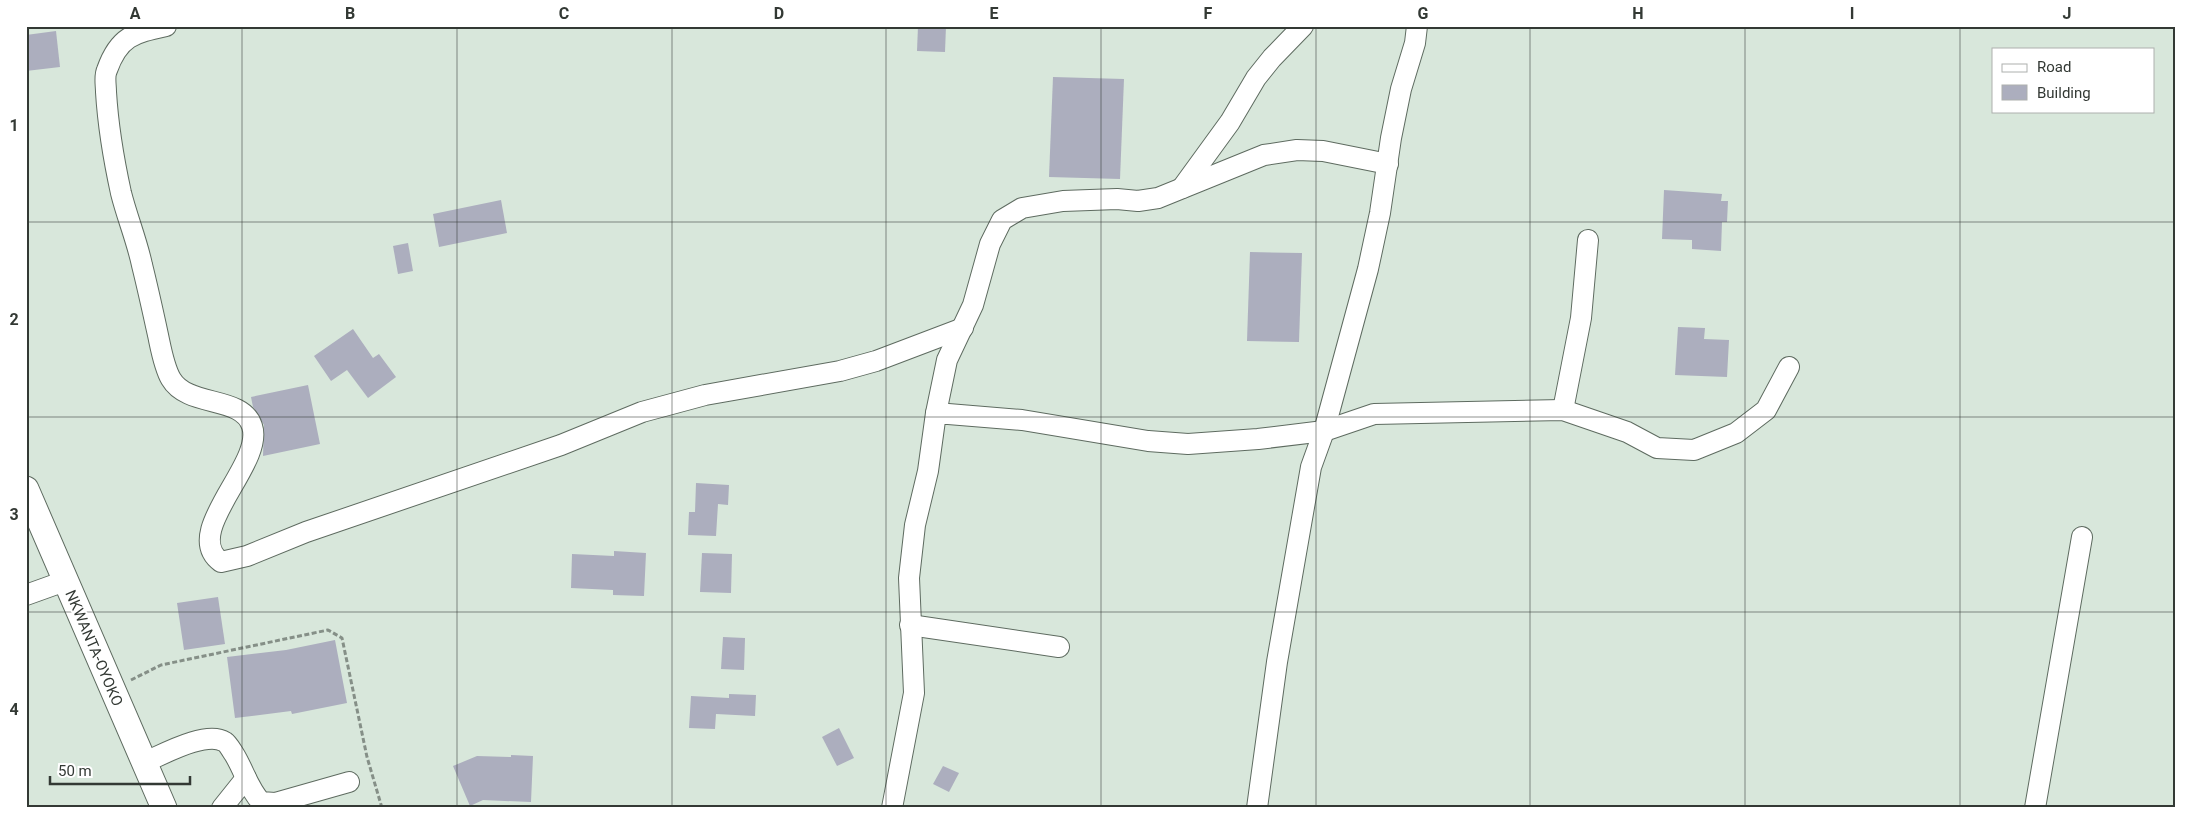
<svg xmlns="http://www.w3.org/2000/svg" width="2202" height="834" font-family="Roboto,sans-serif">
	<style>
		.building { fill: #acaebe }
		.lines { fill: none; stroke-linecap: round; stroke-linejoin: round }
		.minor-casing { stroke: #5e6b60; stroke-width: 22 }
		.tertiary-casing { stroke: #5e6b60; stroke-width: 27 }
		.path { stroke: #858f87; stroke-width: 3; stroke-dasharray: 5 2.5; stroke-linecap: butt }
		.minor { stroke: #fff; stroke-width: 20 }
		.tertiary { stroke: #fff; stroke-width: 25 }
		.grid { fill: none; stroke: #333934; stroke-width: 1; stroke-opacity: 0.55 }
		.labels { text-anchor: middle; stroke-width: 4; stroke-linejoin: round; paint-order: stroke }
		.street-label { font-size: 15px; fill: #333934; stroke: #fff }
		.neatline { fill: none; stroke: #333934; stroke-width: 2 }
		.grid-label { font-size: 16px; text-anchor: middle; font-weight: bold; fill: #333934 }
	</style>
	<rect width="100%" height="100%" fill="#d8e7db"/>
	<g class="building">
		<polygon points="918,26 946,26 945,52 917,51"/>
		<polygon points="56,31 60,67 26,71 26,35"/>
		<polygon points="1053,77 1124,79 1120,179 1049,177"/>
		<polygon points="1664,190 1722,194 1721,201 1728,201 1727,222 1722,222 1721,251 1692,249 1692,240 1662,239"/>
		<polygon points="501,200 507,233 439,247 433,214"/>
		<polygon points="408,243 413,271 398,274 393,246"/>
		<polygon points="1250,252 1302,253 1299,342 1247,341"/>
		<polygon points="1678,327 1705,328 1704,339 1729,340 1727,377 1675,375"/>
		<polygon points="353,329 373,358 379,354 396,377 368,398 347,370 331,381 314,356"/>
		<polygon points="308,385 320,444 263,456 264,425 253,407 251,397"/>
		<polygon points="696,483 729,485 728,505 718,504 716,536 688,535 689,512 695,512"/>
		<polygon points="614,551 646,553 644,596 613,595 613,590 571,588 572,554 614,556"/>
		<polygon points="702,553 732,554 731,593 700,592"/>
		<polygon points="218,597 225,644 184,650 177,603"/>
		<polygon points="723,637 745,638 744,670 721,669"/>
		<polygon points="335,640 347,703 292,714 291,711 235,718 227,657 286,650"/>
		<polygon points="729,694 756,695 755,716 716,714 715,729 689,728 691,696 729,698"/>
		<polygon points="839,728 854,758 837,766 822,737"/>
		<polygon points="511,755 533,756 531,802 483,800 470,806 453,766 477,756 511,757"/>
		<polygon points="943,766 959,773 949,792 933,784"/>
	</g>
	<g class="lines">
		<g class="minor-casing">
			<g id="minor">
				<path d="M166 26C134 33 119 36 107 70 104 76 106 85 106 92 108 125 114 161 121 193 127 217 137 241 142 265 148 289 153 312 158 335 161 349 164 367 171 379 188 408 242 395 252 426 265 464 180 532 221 562L247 556 306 532 561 445 642 412 705 395 840 371 876 361 963 328"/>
				<polyline points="1182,188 1230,122 1256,78 1272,58 1303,26"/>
				<polyline points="1563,410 1581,318 1588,240"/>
				<polyline points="936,413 947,360 973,305 990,244 1002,220 1022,208 1063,201 1117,199 1138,201 1158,198 1264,155 1297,150 1323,151 1388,164"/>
				<polyline points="26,595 65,581"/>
				<polyline points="910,625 1059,647"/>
				<path d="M143 763C162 755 206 730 225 742 228 744 232 751 234 754 244 770 248 788 261 802L275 803 349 782"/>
				<polyline points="222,808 246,778"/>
				<polyline points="892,808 914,693 909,578 915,525 928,471 936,413 1022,420 1148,441 1188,444 1258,439 1324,431 1374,414 1563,410 1627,432 1657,448 1694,450 1736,433 1766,410 1789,367"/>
				<polyline points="1257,808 1277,662 1311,467 1324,431 1368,269 1380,213 1391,138 1401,89 1415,43 1417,26"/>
				<polyline points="2035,808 2082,537"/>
			</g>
		</g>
		<g class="tertiary-casing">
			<polyline id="tertiary" points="26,489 164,808"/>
		</g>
		<polyline class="path" points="131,680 161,665 328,630 342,638 367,757 382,808"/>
		<use href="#minor" class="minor"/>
		<use href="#tertiary" class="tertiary"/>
	</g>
	<path class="grid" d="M242 26V808M457 26V808M672 26V808M886 26V808M1101 26V808M1316 26V808M1530 26V808M1745 26V808M1960 26V808M26 222H2176M26 417H2176M26 612H2176"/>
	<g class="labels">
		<g class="street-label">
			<text transform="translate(94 648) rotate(67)" y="5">NKWANTA-OYOKO</text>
		</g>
	</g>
	<rect width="2202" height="834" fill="none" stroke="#ffffff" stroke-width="55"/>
	<rect x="1992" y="48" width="162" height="65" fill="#ffffff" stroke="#adb0ae"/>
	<rect x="2002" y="64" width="25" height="8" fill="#ffffff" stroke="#adb0ae"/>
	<text x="2037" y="72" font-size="15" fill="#333934">Road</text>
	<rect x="2002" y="85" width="25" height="15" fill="#acaebe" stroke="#adb0ae"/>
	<text x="2037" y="98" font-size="15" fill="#333934">Building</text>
	<path d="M50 776v8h140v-8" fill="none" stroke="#333934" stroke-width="2.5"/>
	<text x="58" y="776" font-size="15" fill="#333934" stroke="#ffffff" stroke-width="4" paint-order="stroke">50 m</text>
	<rect x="28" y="28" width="2146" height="778" class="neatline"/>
	<g class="grid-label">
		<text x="135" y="19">A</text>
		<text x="350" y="19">B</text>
		<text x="564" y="19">C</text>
		<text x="779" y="19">D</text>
		<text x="994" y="19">E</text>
		<text x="1208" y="19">F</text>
		<text x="1423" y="19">G</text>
		<text x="1638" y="19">H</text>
		<text x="1852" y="19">I</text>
		<text x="2067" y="19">J</text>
		<text x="14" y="131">1</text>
		<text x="14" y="325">2</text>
		<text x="14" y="520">3</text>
		<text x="14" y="715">4</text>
	</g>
</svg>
